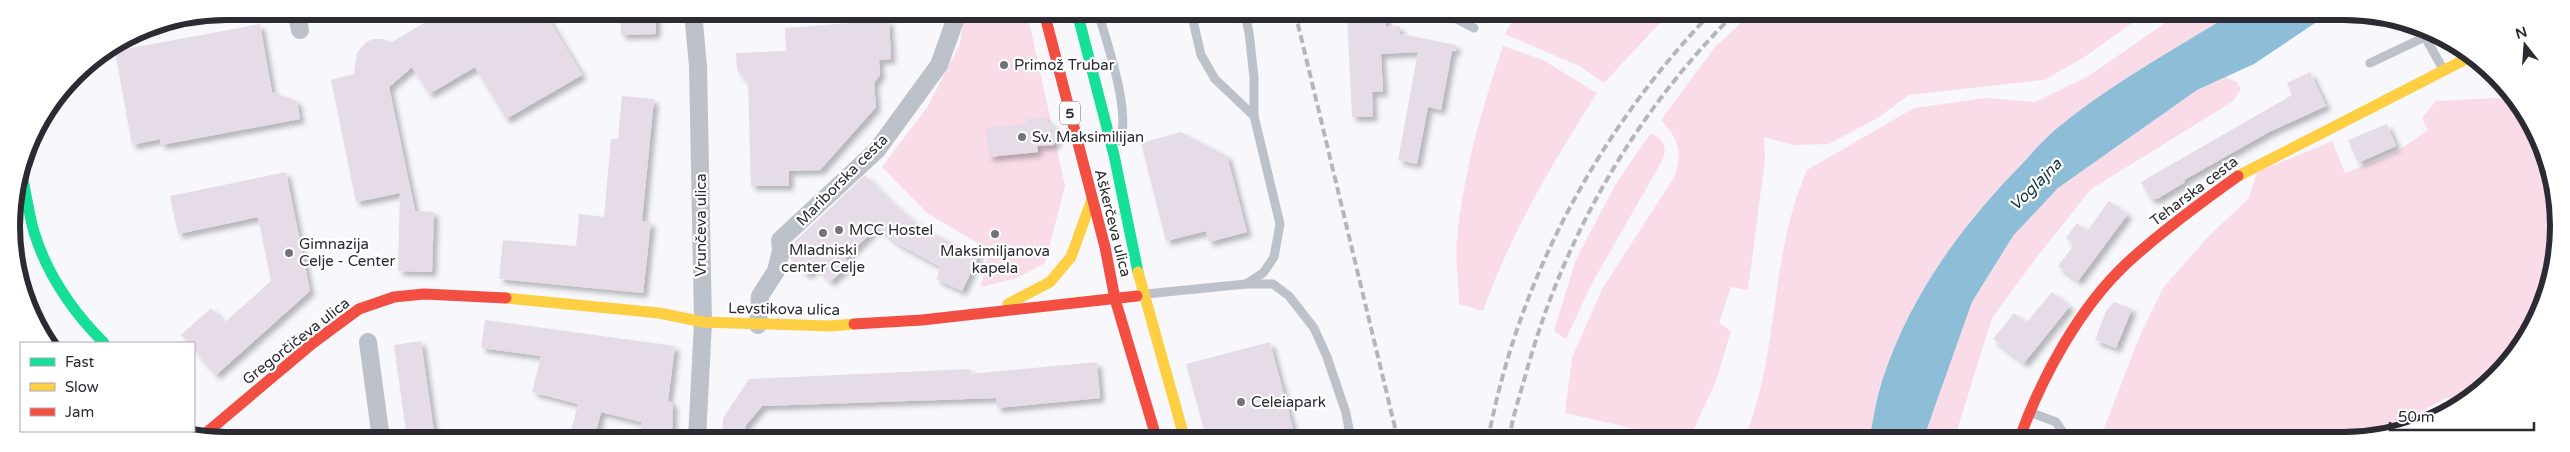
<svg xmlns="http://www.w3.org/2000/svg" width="2570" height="452" font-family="'Varela Round',sans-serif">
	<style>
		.green { fill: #f9dce8 }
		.water { fill: #8ebed7 }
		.building { fill: #e6dce8; filter: url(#shadow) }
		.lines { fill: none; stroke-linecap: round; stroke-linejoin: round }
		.lane { stroke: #bdc1ca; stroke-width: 9 }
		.street { stroke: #bdc1ca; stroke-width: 18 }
		.fast { stroke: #16e098; stroke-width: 11 }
		.slow { stroke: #ffcf43; stroke-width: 11 }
		.jam { stroke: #f24e42; stroke-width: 11 }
		.rail { stroke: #b3b6bb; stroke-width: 4; stroke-dasharray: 8 4; stroke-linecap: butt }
		.poi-dot { fill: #737279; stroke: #fff; stroke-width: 2 }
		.labels { text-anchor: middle; stroke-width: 4.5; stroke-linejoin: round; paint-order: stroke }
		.shield { fill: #fff; stroke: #6b6a70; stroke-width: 1 }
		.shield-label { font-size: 14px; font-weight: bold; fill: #2c2a32 }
		.poi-label { font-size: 15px; fill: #2c2a32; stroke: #fff; text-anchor: start }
		.street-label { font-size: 15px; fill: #2c2a32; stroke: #fff }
		.water-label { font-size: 16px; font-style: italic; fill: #153544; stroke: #fff }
		.rim { fill: none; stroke: #2c2a32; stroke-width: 6 }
	</style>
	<defs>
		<filter id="shadow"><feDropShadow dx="4.5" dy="4.5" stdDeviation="2.5" flood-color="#0004"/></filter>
	</defs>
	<rect width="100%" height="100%" fill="#f8f7fc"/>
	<g class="green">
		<polygon points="964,12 1027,12 1065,186 1045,263 1017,278 981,287 989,250 927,213 882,167 928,106 960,44"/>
		<polygon points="1517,12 1670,12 1604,83 1579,66 1505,34"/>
		<path d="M1752 13H2146L2083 58 2044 80 1909 95 1879 117 1829 144 1793 145 1764 137 1765 159 1748 290 1731 287 1719 323 1731 331 1716 381 1690 437 1640 430 1565 413 1572 358 1602 289 1675 176C1682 149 1679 140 1661 120L1715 47Z"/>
		<path d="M2180 13H2233C2173 50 2111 84 2056 129 2044 139 2033 152 2022 164 1961 226 1909 297 1882 381 1876 400 1873 421 1869 440H1744C1780 354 1769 255 1807 170L1914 108 1986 98 2035 102 2087 77Z"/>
		<path d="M1503 46 1543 60 1597 93C1552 164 1511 232 1483 311L1459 304C1459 283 1455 260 1457 239 1464 170 1481 111 1503 46Z"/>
		<polygon points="2226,77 2237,82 2241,89 2232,102 2091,189 2033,262 1992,318 1954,440 1923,440 1972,302 2013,236 2058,188 2197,90"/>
		<polygon points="2515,97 2551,170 2557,254 2537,321 2496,378 2464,399 2446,398 2417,414 2404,430 2358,440 2113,440 2103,431 2139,338 2163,288 2207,238 2249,198 2257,172 2332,141 2345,173 2393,154 2428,130 2422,118 2436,101"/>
		<path d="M1651 133C1664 140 1668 147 1662 161L1591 285 1566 339 1554 331 1576 259 1617 182Z"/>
	</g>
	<path class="water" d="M2233 13H2330L2254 64 2197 90 2058 188 2013 236 1972 302 1923 440H1869C1873 421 1876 400 1882 381 1909 297 1961 226 2022 164 2033 152 2044 139 2056 129 2111 84 2173 50 2233 13Z"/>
	<g class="building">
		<polygon points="444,11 544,12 582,75 506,119 475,67 429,94 412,67 389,87 415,211 434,212 432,272 398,271 400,193 356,202 331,80 354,74 357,53 365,43 372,39 382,39 392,42"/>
		<polygon points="620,12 656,12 656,34 621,35"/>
		<polygon points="1347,12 1386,12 1386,27 1400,26 1400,34 1456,45 1456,51 1452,51 1441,110 1428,107 1417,164 1398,160 1418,52 1381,54 1383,92 1372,92 1373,117 1352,117"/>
		<polygon points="889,20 891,59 879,60 880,75 874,83 876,107 820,170 789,171 789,186 751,186 748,82 737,70 736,53 786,51 785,28"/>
		<polygon points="260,24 272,92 297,101 300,119 161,145 160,139 132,145 115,51"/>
		<polygon points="2310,72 2326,106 2269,132 2184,180 2185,182 2157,199 2151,199 2141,182 2292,95 2287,83"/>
		<polygon points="622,96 654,99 642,221 651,222 643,293 499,279 503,240 576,246 579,214 604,217 611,139 618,139"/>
		<polygon points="1044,117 1056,129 1057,139 1054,145 1037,146 1038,152 989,157 986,128 1026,124 1026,119"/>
		<polygon points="2387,124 2396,146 2358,163 2348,140"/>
		<polygon points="1181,132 1227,156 1247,232 1209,242 1206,231 1166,241 1141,143"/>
		<polygon points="286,172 310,291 216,375 194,349 194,343 188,343 181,335 211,308 224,323 271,281 258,217 178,234 170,196"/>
		<polygon points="865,175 890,201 919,225 932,233 979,255 962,291 936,279 941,267 900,245 877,227 845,258 850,264 830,282 816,267 807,275 790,258 791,245"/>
		<polygon points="2109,201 2128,214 2078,281 2058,266 2074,245 2066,238 2077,223 2087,231"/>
		<polygon points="2052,292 2070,306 2024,363 1993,339 2014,313 2026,323"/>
		<polygon points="2114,302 2132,309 2116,348 2095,340 2106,311"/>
		<polygon points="485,320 675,346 668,401 673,403 672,439 641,439 641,422 601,412 594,439 569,439 578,404 532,392 541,356 481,348"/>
		<polygon points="421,341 435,439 407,439 394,345"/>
		<polygon points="1270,342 1296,440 1207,440 1186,364"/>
		<polygon points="1097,362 1100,398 997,408 996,398 762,406 746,425 745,439 722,439 723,418 749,379 970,369 971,374"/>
	</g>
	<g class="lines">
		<g class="lane">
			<path d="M1098 12C1107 43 1131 111 1120 141"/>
			<polyline points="1191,12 1201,55 1215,79 1254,116"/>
			<polyline points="1244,12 1249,32 1254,78 1254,116 1280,224 1274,257 1263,273 1246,284"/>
			<polyline points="1443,12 1474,28"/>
			<polyline points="2370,63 2425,37 2443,69"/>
			<polyline points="1146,294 1246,284 1273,284 1289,296 1314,328 1327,357 1346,413 1351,440"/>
			<polyline points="2032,413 2056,422 2068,440"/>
		</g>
		<g class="street">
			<polyline points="296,11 300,30"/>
			<polyline points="693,12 698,66 703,322 697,439"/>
			<polyline points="758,325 760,296 776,271 781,251 780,240 877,150 939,65 958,12"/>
			<polyline points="368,342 381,439"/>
		</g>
		<g class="fast">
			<polyline points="1077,12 1114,155 1138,272"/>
			<path d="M22 175C26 194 29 214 34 232 47 274 73 312 104 343"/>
		</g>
		<g class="slow">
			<polyline points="2238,176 2470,57"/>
			<polyline points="1138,272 1185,440"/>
			<polyline points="506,298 659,313 703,322 830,326 854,324"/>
			<polyline points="1008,304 1050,282 1071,257 1092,199"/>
		</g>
		<g class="jam">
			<polyline points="1044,12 1105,247 1115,299 1157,440"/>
			<polyline points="854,324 922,320 1137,296"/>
			<polyline points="199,439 313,343 359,309 394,297 424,294 506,298"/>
			<path d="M2019 440C2041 378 2079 308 2127 263 2162 231 2200 203 2238 176"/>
		</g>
		<g class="rail">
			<polyline points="1295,12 1398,440"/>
			<path d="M1488 440C1518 279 1599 129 1712 12"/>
			<path d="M1509 440C1512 419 1519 398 1525 377 1562 240 1634 113 1735 13"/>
		</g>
	</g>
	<g class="poi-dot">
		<circle cx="1004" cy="65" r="5"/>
		<circle cx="1022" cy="137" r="5"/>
		<circle cx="839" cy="230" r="5"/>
		<circle cx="823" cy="233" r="5"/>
		<circle cx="995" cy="234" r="5"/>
		<circle cx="289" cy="253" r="5"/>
		<circle cx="1241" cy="402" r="5"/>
	</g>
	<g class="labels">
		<rect class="shield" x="1060" y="101.5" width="20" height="23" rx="4"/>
		<g class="shield-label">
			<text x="1070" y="118">5</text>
		</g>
		<g class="poi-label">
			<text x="1014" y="70">Primož Trubar</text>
			<text x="1032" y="142">Sv. Maksimilijan</text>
			<text x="849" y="235">MCC Hostel</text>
			<text x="299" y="249">Gimnazija<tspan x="299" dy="17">Celje - Center</tspan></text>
			<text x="823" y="255" text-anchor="middle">Mladniski<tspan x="823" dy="17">center Celje</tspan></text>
			<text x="995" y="256" text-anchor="middle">Maksimiljanova<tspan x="995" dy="17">kapela</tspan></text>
			<text x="1251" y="407">Celeiapark</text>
		</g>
		<g class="street-label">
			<text transform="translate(842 180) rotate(-45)" y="5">Mariborska cesta</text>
			<text transform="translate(2194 191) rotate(-37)" y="5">Teharska cesta</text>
			<text transform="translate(1113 223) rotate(76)" y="5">Aškerčeva ulica</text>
			<text transform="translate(701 225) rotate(-90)" y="5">Vrunčeva ulica</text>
			<text transform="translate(784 309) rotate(1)" y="5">Levstikova ulica</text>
			<text transform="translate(296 341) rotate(-38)" y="5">Gregorčičeva ulica</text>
		</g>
		<g class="water-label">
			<text transform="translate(2035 184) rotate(-45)" y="6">Voglajna</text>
		</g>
	</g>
	<path d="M0 0H2570V452H0ZM226 20H2344A206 206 0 0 1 2550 226V226A206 206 0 0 1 2344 432H226A206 206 0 0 1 20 226V226A206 206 0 0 1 226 20Z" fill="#fff" fill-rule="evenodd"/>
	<path class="rim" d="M226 20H2344A206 206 0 0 1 2550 226V226A206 206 0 0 1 2344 432H226A206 206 0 0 1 20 226V226A206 206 0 0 1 226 20Z"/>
	<rect x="20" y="342" width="175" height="90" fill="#ffffff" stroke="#abaaad"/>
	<rect x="30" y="358" width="25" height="8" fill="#16e098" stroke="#abaaad"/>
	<text x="65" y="367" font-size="15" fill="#2c2a32">Fast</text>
	<rect x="30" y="383" width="25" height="8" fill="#ffcf43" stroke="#abaaad"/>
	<text x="65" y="392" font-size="15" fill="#2c2a32">Slow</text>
	<rect x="30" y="408" width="25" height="8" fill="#f24e42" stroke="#abaaad"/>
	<text x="65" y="417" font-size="15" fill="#2c2a32">Jam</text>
	<g transform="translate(2525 45) rotate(343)" stroke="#ffffff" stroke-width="4" paint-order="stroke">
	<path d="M0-4L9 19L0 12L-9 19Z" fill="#2c2a32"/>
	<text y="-8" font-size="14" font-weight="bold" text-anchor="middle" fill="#2c2a32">N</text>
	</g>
	<path d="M2390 422v8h144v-8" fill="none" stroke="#2c2a32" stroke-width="2.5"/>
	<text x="2398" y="422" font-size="15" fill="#2c2a32" stroke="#ffffff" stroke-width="4" paint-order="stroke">50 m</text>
</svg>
